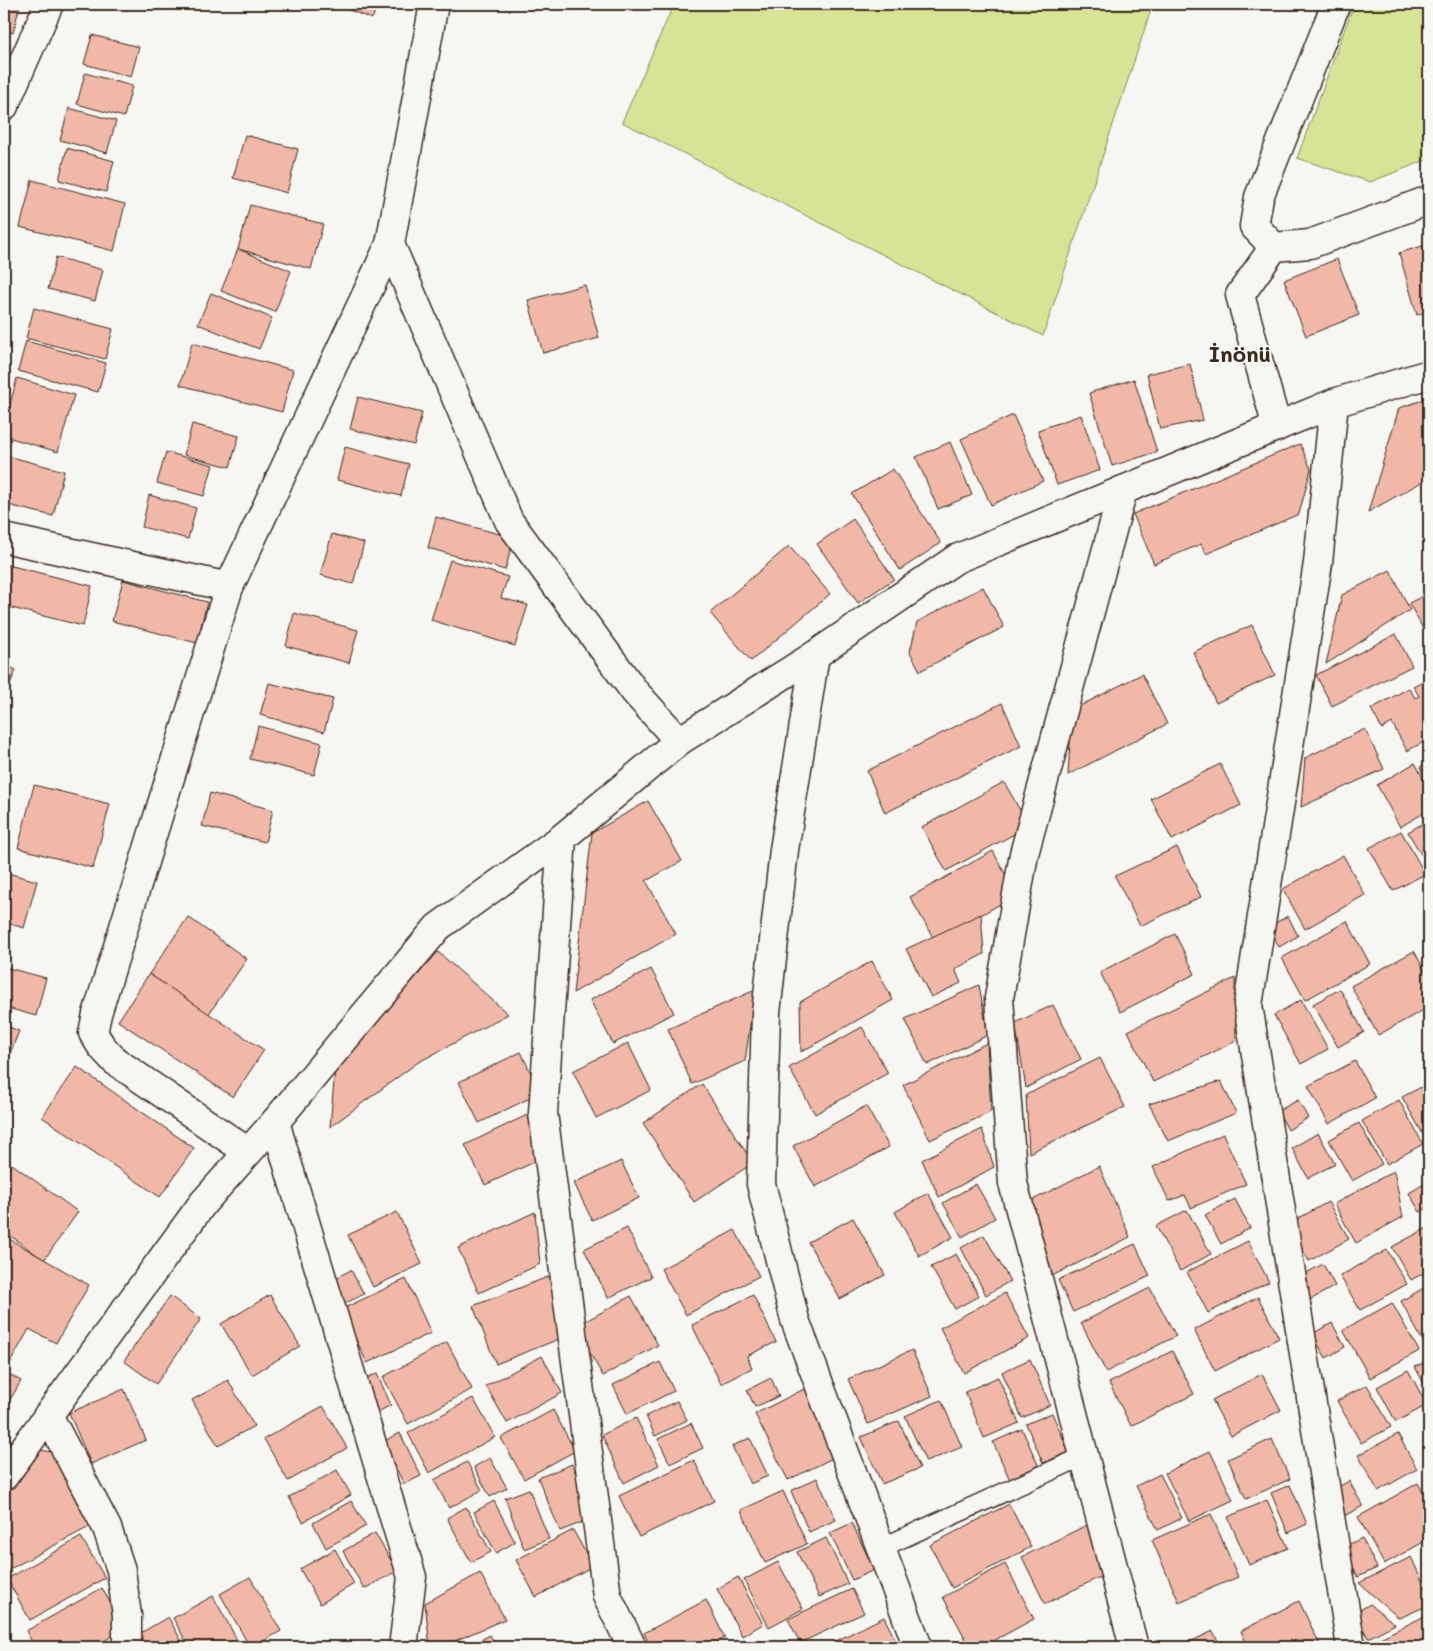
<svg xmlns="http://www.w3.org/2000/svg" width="1433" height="1651" font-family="Mali,sans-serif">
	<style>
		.green { fill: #d7e496; stroke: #89875a }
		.building { fill: #f1b8a8; stroke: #3b2a1e }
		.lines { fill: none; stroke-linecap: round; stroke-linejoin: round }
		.lane-casing { stroke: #3b2a1e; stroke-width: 21 }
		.street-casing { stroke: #3b2a1e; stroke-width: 31 }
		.secondary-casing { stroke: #3b2a1e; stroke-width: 31 }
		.lane { stroke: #f6f6f2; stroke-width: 18 }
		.street { stroke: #f6f6f2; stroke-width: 28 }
		.secondary { stroke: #f6f6f2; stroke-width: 28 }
		.labels { text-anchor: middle; stroke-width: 4; stroke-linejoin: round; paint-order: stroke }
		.district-label { font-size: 22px; font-weight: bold; fill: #3b2a1e; stroke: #f6f6f2 }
	</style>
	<rect width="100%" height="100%" fill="#f6f6f2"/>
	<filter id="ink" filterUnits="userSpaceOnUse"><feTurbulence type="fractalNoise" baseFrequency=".02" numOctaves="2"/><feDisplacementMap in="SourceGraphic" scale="10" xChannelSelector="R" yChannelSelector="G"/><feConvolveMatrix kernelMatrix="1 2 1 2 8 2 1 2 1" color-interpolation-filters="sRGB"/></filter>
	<g filter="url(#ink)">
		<g class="green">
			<polygon points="674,4 1153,4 1043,336 622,122"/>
			<polygon points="1354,4 1429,4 1429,159 1370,182 1297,158"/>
		</g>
		<g class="building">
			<polygon points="4,4 20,4 13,33 4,30"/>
			<polygon points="334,4 378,4 372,19"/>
			<polygon points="92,35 139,47 131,77 84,64"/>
			<polygon points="85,73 132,86 124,117 77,104"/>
			<polygon points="69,108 116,121 107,153 60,140"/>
			<polygon points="245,135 298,149 287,193 233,178"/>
			<polygon points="67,148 114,161 106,192 59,180"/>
			<polygon points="32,180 125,204 114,251 20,227"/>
			<polygon points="250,205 323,224 311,269 238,249"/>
			<polygon points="1429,244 1429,311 1417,315 1399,253"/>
			<polygon points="238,249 291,271 275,312 221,291"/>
			<polygon points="56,257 103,270 95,301 48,289"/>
			<polygon points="1337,259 1359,315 1306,336 1284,280"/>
			<polygon points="585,285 599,338 543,353 528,300"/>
			<polygon points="211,293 272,318 259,349 198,324"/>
			<polygon points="34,308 113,329 105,359 26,338"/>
			<polygon points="26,341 106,363 98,392 18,371"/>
			<polygon points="192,343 293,370 282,412 180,385"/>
			<polygon points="1190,364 1203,420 1160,429 1147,374"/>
			<polygon points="17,378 74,395 58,452 4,436 4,427"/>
			<polygon points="1134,379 1157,452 1112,466 1089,393"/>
			<polygon points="358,397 422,413 414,445 350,429"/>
			<polygon points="1429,398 1429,478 1368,512 1399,408"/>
			<polygon points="1013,415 1043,481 991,505 961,439"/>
			<polygon points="1081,415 1100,470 1057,485 1038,430"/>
			<polygon points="192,424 239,436 230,467 184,455"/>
			<polygon points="950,442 972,495 938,509 916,457"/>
			<polygon points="1300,444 1311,469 1299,514 1206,554 1201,544 1154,564 1133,514"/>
			<polygon points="345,447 409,464 401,496 337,480"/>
			<polygon points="166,452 213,465 204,496 157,483"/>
			<polygon points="4,455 64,471 53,516 4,504"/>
			<polygon points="893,469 941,543 900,570 852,494"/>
			<polygon points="149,495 196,508 188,539 142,527"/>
			<polygon points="436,517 514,538 505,570 428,548"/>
			<polygon points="853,519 894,579 858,603 817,544"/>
			<polygon points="332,534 364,543 353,584 320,575"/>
			<polygon points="789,546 830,594 751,661 710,613"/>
			<polygon points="450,560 508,577 501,598 528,605 515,646 431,620"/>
			<polygon points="4,564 92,586 83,626 4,606"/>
			<polygon points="1390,570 1410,610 1326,664 1342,595"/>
			<polygon points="123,580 207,602 197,643 112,621"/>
			<polygon points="983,587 1004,627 920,671 910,652 917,622"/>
			<polygon points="1429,593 1429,640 1409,603"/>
			<polygon points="294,613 358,630 349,663 286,646"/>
			<polygon points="1252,625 1275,675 1216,703 1193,652"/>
			<polygon points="1396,634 1412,666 1332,706 1316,675"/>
			<polygon points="4,665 16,670 4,698"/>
			<polygon points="1142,674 1167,724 1068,775 1072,710"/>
			<polygon points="1429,678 1429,739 1407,751 1392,723 1382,729 1371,709 1409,688 1415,698 1419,696 1413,686"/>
			<polygon points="269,683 333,699 324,732 260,715"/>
			<polygon points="1002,703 1021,746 885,813 867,771"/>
			<polygon points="258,726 322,743 314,775 250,759"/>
			<polygon points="1365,729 1384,769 1301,807 1305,758"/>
			<polygon points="1429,762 1429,784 1420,767"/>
			<polygon points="1415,763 1429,789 1429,810 1400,827 1377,785"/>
			<polygon points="1220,764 1241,805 1172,840 1151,799"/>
			<polygon points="1004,782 1029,826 946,871 922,827"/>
			<polygon points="34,785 110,804 93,868 18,848"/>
			<polygon points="210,793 273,810 265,842 202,826"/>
			<polygon points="648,801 682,861 646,881 676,934 573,993 592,833"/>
			<polygon points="1429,820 1429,868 1408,832"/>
			<polygon points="1401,831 1425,874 1393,891 1369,848"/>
			<polygon points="1177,847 1201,897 1140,926 1115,876"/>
			<polygon points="993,851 1016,895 935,941 910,897"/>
			<polygon points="1343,855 1365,895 1305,929 1283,889"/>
			<polygon points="4,872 37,881 24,928 4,922"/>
			<polygon points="981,914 984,954 955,969 961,983 931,997 906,949"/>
			<polygon points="1288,916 1298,936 1279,947 1268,927"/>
			<polygon points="188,917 247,959 208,1015 149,974"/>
			<polygon points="1347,921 1370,964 1305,1000 1282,958"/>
			<polygon points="1175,934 1195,974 1120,1012 1100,972"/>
			<polygon points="1414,951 1429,978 1429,1007 1378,1035 1351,986"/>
			<polygon points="438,952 508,1014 417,1063 330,1127 335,1069"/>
			<polygon points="872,961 893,1000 801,1052 800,1002"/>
			<polygon points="4,967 46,978 36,1016 4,1007"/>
			<polygon points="651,969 674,1013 613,1044 590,1000"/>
			<polygon points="149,974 264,1050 233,1097 118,1021"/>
			<polygon points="1235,978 1236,1041 1153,1082 1128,1031"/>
			<polygon points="979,985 988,1035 927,1065 905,1019"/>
			<polygon points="1340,989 1364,1032 1338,1047 1313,1004"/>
			<polygon points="755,990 745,1061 692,1084 668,1029"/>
			<polygon points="1301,1000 1328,1049 1301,1064 1274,1015"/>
			<polygon points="1053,1005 1081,1059 1026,1088 1015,1023"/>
			<polygon points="4,1025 19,1031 4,1068"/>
			<polygon points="862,1027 888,1073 815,1114 789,1068"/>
			<polygon points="628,1043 651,1090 596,1118 573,1071"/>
			<polygon points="987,1043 991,1112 930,1140 903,1085"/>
			<polygon points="521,1052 540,1093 479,1123 459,1082"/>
			<polygon points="1100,1058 1125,1107 1029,1153 1026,1095"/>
			<polygon points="1355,1061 1375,1098 1329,1124 1308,1086"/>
			<polygon points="77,1067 194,1148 160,1197 42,1117"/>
			<polygon points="1221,1081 1236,1113 1168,1141 1149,1104"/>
			<polygon points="1429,1083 1429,1142 1428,1143 1402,1097"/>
			<polygon points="702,1084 753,1163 694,1202 643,1123"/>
			<polygon points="1298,1100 1308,1118 1288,1130 1278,1111"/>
			<polygon points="1399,1100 1423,1144 1387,1164 1362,1121"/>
			<polygon points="866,1106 889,1147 815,1187 793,1146"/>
			<polygon points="527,1115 547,1156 485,1185 465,1145"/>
			<polygon points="1359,1123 1382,1164 1352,1181 1329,1140"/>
			<polygon points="982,1129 994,1167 939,1197 922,1160"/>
			<polygon points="1318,1133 1335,1164 1308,1178 1292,1148"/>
			<polygon points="1223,1134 1246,1184 1191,1208 1185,1195 1169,1201 1153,1167"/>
			<polygon points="621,1161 639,1198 592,1220 574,1183"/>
			<polygon points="12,1164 78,1212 44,1260 4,1231 4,1175"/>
			<polygon points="1099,1166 1130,1237 1046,1279 1029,1202"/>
			<polygon points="1394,1171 1403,1217 1356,1243 1334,1204"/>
			<polygon points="1429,1181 1429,1207 1420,1212 1409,1193"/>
			<polygon points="976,1184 995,1218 962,1237 943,1203"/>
			<polygon points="928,1193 953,1237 919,1256 895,1212"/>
			<polygon points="1235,1199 1250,1228 1221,1244 1205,1215"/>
			<polygon points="1328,1202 1349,1239 1309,1261 1288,1224"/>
			<polygon points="1187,1210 1211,1254 1180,1271 1156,1226"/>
			<polygon points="397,1212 422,1264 373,1287 348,1235"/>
			<polygon points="535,1212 540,1264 479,1293 458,1248"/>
			<polygon points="853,1218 885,1275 840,1299 808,1242"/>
			<polygon points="1429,1227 1429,1270 1411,1280 1392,1247"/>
			<polygon points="627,1228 651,1277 608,1298 584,1249"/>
			<polygon points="735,1230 759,1276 686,1315 661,1269"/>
			<polygon points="984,1235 1010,1281 986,1295 961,1248"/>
			<polygon points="4,1236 89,1285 56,1343 29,1329 5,1372 21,1381 4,1410"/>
			<polygon points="1248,1241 1269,1282 1208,1313 1187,1272"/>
			<polygon points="1135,1244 1150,1276 1073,1312 1058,1280"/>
			<polygon points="1387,1250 1407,1284 1360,1310 1340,1276"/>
			<polygon points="956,1254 979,1296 955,1309 931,1267"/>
			<polygon points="1323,1264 1335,1286 1310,1300 1297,1278"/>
			<polygon points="351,1270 364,1294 344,1304 332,1280"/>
			<polygon points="553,1275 559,1339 496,1364 473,1306"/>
			<polygon points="406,1279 431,1333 367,1363 342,1309"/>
			<polygon points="1429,1285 1429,1348 1427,1349 1401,1301"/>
			<polygon points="1150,1288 1176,1336 1106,1372 1081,1323"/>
			<polygon points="1005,1293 1029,1338 964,1373 940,1328"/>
			<polygon points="270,1295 300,1346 252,1375 221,1324"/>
			<polygon points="753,1295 776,1342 747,1356 752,1368 721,1384 692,1325"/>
			<polygon points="170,1296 201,1319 156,1384 124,1361"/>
			<polygon points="631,1296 658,1345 603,1376 575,1327"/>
			<polygon points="1258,1297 1279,1338 1215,1371 1194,1330"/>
			<polygon points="1392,1303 1419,1351 1370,1378 1343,1330"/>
			<polygon points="1332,1323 1345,1347 1326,1358 1312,1334"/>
			<polygon points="447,1342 472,1389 408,1424 383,1377"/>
			<polygon points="912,1350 932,1396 868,1424 848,1379"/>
			<polygon points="1172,1351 1194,1394 1131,1426 1109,1383"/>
			<polygon points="542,1356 562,1393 507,1423 486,1386"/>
			<polygon points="1030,1359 1050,1405 1022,1418 1002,1372"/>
			<polygon points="1429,1360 1429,1393 1415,1367"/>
			<polygon points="660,1362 674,1391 627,1414 613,1385"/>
			<polygon points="1408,1370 1427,1405 1396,1422 1377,1387"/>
			<polygon points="377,1374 391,1405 378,1412 363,1379"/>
			<polygon points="1262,1374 1281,1410 1231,1436 1212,1400"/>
			<polygon points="998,1377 1019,1423 984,1438 965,1392"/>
			<polygon points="771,1378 779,1396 755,1407 747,1390"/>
			<polygon points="228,1380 254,1426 218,1446 192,1400"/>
			<polygon points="1367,1385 1391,1427 1361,1443 1337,1401"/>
			<polygon points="806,1388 839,1455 788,1480 755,1414"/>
			<polygon points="124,1389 146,1440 91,1464 69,1413"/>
			<polygon points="473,1398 495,1437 429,1473 408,1433"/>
			<polygon points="941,1400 962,1447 926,1462 905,1416"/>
			<polygon points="677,1401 687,1420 655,1436 646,1416"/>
			<polygon points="323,1406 347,1448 288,1481 264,1439"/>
			<polygon points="553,1410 575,1451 524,1479 501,1438"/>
			<polygon points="1052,1413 1069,1452 1043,1463 1026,1424"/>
			<polygon points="636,1418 659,1465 624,1483 602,1435"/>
			<polygon points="899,1421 920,1468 882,1484 861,1437"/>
			<polygon points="691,1423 703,1448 670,1464 658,1439"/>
			<polygon points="1022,1429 1039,1467 1010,1480 993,1442"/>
			<polygon points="400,1433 421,1476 404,1484 382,1442"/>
			<polygon points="1398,1434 1417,1469 1378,1491 1358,1455"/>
			<polygon points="750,1438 768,1476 750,1484 732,1446"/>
			<polygon points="1272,1439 1290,1479 1246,1499 1228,1459"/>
			<polygon points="39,1450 58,1453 91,1526 4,1572 4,1497"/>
			<polygon points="1210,1451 1233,1500 1189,1521 1165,1473"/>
			<polygon points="490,1458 507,1488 490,1497 474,1467"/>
			<polygon points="694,1460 714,1501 639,1537 619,1496"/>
			<polygon points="467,1462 482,1490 449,1508 434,1480"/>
			<polygon points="572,1464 593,1518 560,1531 538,1478"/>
			<polygon points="337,1470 351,1495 303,1522 289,1497"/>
			<polygon points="1160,1474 1182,1518 1158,1530 1136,1486"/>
			<polygon points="817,1478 836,1520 809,1532 791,1491"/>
			<polygon points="1349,1481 1363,1506 1344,1516 1331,1491"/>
			<polygon points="1418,1483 1429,1503 1429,1539 1384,1564 1358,1517"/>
			<polygon points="1290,1485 1307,1524 1288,1533 1271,1493"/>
			<polygon points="529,1489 549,1539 524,1549 505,1498"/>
			<polygon points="783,1491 807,1544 765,1563 741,1510"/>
			<polygon points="1267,1500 1288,1548 1249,1565 1228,1517"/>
			<polygon points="351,1501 366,1526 326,1548 313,1523"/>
			<polygon points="494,1501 515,1542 496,1553 474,1512"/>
			<polygon points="1009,1504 1031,1547 952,1588 930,1545"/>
			<polygon points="466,1507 491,1552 471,1562 447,1518"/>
			<polygon points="1211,1514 1238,1577 1179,1602 1152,1540"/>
			<polygon points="852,1523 874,1570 852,1580 830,1533"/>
			<polygon points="1087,1525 1110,1572 1045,1604 1022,1557"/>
			<polygon points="573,1530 593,1566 536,1597 516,1560"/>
			<polygon points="375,1533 397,1571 364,1589 343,1551"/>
			<polygon points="81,1537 105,1578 30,1620 7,1579"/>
			<polygon points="826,1538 848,1584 819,1597 797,1552"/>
			<polygon points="1362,1538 1377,1568 1358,1577 1344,1547"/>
			<polygon points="335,1549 354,1584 320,1604 300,1569"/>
			<polygon points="1411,1557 1429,1596 1429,1605 1399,1618 1359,1583"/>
			<polygon points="778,1562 803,1609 769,1627 744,1580"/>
			<polygon points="1005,1564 1034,1619 982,1647 970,1647 943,1597"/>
			<polygon points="480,1573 505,1619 441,1647 430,1647 425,1603"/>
			<polygon points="250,1577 281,1631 253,1647 250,1647 220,1594"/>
			<polygon points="738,1577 763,1624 742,1636 717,1589"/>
			<polygon points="102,1588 125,1629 93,1647 35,1647 26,1631"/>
			<polygon points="852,1589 864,1613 800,1643 788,1619"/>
			<polygon points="213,1596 241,1647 189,1647 173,1618"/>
			<polygon points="706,1600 725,1638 707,1647 651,1647 644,1633"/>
			<polygon points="1299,1601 1321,1647 1248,1647 1241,1631"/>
			<polygon points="1370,1604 1395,1624 1368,1638 1355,1613"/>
			<polygon points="1429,1614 1429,1647 1377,1647 1374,1641"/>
			<polygon points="168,1617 185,1647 140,1647 134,1637"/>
			<polygon points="884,1617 899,1647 835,1647 832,1643"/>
			<polygon points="1213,1631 1221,1647 1179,1647"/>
			<polygon points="490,1635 497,1647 467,1647"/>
		</g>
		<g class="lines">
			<g class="lane-casing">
				<polyline id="lane" points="881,1548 1084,1456"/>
			</g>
			<g class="street-casing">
				<g id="street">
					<polyline points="434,4 390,244 509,521 635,692 679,741 815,655 956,559 1334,403 1429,374"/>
					<polyline points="1336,4 1259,197 1254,226 1274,247 1310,244 1429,200"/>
					<polyline points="1274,247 1240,295 1277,427"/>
					<polyline points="1334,403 1318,563 1248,1005 1351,1647"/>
					<polyline points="1123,490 1024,854 999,998 1013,1183 1134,1647"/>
					<polyline points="4,538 229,587 390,244"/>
					<polyline points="229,587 97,1014 93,1033 102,1047 115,1061 248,1152"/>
					<polyline points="815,655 784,850 766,1013 761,1184 795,1320 918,1647"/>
					<polyline points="562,838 543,1113 607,1596 632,1647"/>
					<polyline points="275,1122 412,1577 403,1647"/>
					<polyline points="48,1415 107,1528 121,1570 127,1616 127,1647"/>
					<polyline points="4,1476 203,1203 275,1122 438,927 562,838 679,741"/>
				</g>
			</g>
			<g class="secondary-casing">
				<polyline id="secondary" points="4,106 49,4"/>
			</g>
			<use href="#lane" class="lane"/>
			<use href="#street" class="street"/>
			<use href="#secondary" class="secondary"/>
		</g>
	</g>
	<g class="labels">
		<g class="district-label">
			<text x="1240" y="362">İnönü</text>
		</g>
	</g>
	<rect width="1433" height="1651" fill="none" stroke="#f6f6f2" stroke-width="20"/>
	<rect x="10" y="10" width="1413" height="1631" fill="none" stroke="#3b2a1e" stroke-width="2" filter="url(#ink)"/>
</svg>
